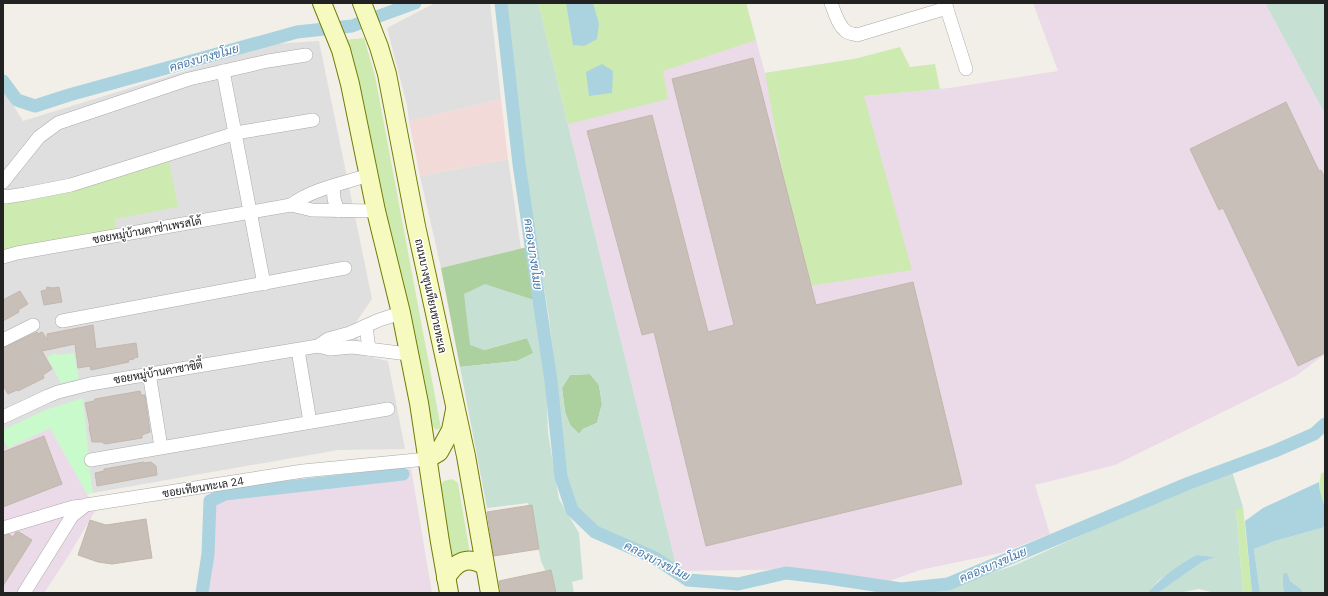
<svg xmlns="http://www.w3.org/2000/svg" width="1328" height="596" font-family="'IBM Plex Sans',Sarabun,sans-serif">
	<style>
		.residential { fill: #e0dfdf }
		.commercial { fill: #f2dad9 }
		.industrial { fill: #ebdbe8 }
		.grass { fill: #cdebb0 }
		.forest { fill: #add19e }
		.wetland { fill: #c6e0d4; fill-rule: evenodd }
		.park { fill: #c8facc }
		.water { fill: #aad3df }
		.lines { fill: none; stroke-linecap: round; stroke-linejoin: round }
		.canal { stroke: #aad3df; stroke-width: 13 }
		.building { fill: #c7bfb8; stroke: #c4b6ab }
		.street-casing { stroke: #a9a9a9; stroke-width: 14 }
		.secondary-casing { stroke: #707d05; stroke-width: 20 }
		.street { stroke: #fff; stroke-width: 13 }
		.secondary { stroke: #f7fabf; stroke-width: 18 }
		.labels { text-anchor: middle; stroke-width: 3; stroke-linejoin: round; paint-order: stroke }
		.street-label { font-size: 11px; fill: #222; stroke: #fff }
		.water-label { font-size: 12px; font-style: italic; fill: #4a7aab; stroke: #fff }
	</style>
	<rect width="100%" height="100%" fill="#f2efe9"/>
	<g class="residential">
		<polygon points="435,3 490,3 501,99 409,121 407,105 387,28"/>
		<polygon points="319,41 372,299 354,325 362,355 388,361 405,449 338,450 87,494 50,428 3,451 3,89 23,121 273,44"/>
		<polygon points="508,159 521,249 441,268 420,176"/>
	</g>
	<polygon class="commercial" points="501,99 508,159 420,176 409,121"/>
	<g class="industrial">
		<polygon points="538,3 746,3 765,73 854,59 864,96 949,88 1058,71 1033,3 1265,3 1325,114 1325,354 1296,376 1115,465 1035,485 1050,534 1001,553 920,570 884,583 804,569 680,571 676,565"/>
		<polygon points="50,428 87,494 95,511 69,555 44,593 3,593 3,451"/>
		<polygon points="411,468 432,593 199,593 206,495"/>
	</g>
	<g class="grass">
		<polygon points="538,3 746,3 756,40 663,71 668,99 568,124"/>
		<polygon points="364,38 375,76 441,428 436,430 432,426 360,94 344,40"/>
		<polygon points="900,47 910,67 935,64 940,89 864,96 912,270 803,287 765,73 854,59"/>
		<polygon points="169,160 178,207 115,219 116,230 3,250 3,203 32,198"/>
		<polygon points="1325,472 1325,509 1319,487 1321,473"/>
		<polygon points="452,479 458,483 470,554 452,558 439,486 444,481"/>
		<polygon points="1243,507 1252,593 1243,593 1236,509"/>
	</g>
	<g class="forest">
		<polygon points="527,247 534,300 513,294 484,350 527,338 534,353 517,361 460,367 441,268"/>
		<polygon points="590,374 599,385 602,404 597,423 583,429 579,434 570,425 565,412 562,388 570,375"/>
	</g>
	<g class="wetland">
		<path d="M504 3H538L676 565 656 553 598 527 576 509 566 479 559 401 549 318 527 185ZM590 374 599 385 602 404 597 423 583 429 579 434 570 425 565 412 562 388 570 375Z"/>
		<polygon points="1265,3 1325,3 1325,114"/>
		<polygon points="485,284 534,300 546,384 548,433 559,499 579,533 583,579 572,582 574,593 555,593 541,561 528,503 487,508 460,367 517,361 533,353 527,338 484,350 470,345 464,294"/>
		<polygon points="1232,471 1243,507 1236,510 1243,593 1211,593 1211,592 1199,589 1178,593 1158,593 1202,562 1214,557 1197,555 1159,580 1147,593 937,593 937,590 1013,566 1141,508"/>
		<polygon points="1325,527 1325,593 1303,593 1301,589 1290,581 1283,585 1284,593 1260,593 1254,549 1275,541"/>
	</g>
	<g class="park">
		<polygon points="56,353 57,355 74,353 79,379 61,383 47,357"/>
		<polygon points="83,398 91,479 93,493 87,494 50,428 8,448 3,438 3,430 45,410"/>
	</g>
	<g class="water">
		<polygon points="566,3 593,3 599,24 597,39 584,46 573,45"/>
		<polygon points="602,64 613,71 612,93 589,96 586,72"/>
		<polygon points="1319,482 1319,487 1325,509 1325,527 1275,541 1254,549 1260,593 1252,593 1245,521 1263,508"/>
		<path d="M1197 555 1215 557 1202 562 1158 593H1147C1162 577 1178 565 1197 555Z"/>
		<polygon points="1287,573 1290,581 1301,589 1303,593 1284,593 1283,585 1283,574"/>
	</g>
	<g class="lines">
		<g class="canal">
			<polyline points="501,3 519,164 551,381 561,477 572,510 595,532 655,558 688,580 738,584 786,573 828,578 901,589 948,584 1189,483 1275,451 1314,434 1325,424"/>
			<polyline points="3,81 17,100 35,106 69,95 297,32 352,26 415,3"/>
			<polyline points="202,593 208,554 210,501 225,494 403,474"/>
		</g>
	</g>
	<g class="building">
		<polygon points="753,58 816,305 913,282 962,484 706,546 654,332 642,335 587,131 652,115 708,332 734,325 672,79"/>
		<polygon points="1286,102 1319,171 1321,170 1325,178 1325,353 1298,366 1223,208 1219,210 1190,149"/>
		<polygon points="47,287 53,288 59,287 62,302 44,305 41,291 46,290"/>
		<polygon points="20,291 28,304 18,310 19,312 3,321 3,300"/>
		<polygon points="93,325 96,349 136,343 138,357 134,358 134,359 128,360 129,362 91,370 90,366 78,368 75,344 42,351 52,369 43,375 44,378 18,391 17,390 8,394 3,385 3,348 37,332 38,334 42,332 48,340 47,334"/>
		<polygon points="140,391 141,395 145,395 150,432 142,435 142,438 105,444 102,442 92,442 89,427 90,427 85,403 94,401 95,399"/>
		<polygon points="44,436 62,484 3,507 3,452"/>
		<polygon points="144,462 144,463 151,462 156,466 157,475 97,486 95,473 104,471 104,469"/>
		<polygon points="532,505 539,549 494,556 487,512"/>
		<polygon points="146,519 152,558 112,564 98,562 78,555 90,520 106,525"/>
		<polygon points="16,532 19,532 32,540 3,586 3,536 9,534 13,537"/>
		<polygon points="551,570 556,593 501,593 499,581"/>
	</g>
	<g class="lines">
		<g class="street-casing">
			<g id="street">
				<path d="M831 3C835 13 838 26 847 32 850 34 854 34 857 35L947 8"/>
				<polyline points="945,3 966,69"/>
				<polyline points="223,71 264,284"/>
				<polyline points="3,182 39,137 58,123 189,79 268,61 306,55"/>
				<polyline points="333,186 334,199 338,211"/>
				<polyline points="3,196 6,197 25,194 71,185 236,133 313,120"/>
				<path d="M291 205C312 189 344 183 369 175"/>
				<polyline points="3,257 17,253 291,205 312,210 376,211"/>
				<polyline points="62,321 345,268"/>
				<polyline points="366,326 369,349"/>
				<polyline points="3,340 33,325"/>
				<polyline points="318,346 330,349 352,347 408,354"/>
				<polyline points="298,350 310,422"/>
				<polyline points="149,373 161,447"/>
				<polyline points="3,417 48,396 58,392 90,384 318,346 328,339 350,333 379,320 401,313"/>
				<polyline points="91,460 388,409"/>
				<polyline points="3,528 73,507 82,506"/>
				<polyline points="24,593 72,516 86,505 303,471 427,459"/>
			</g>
		</g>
		<g class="secondary-casing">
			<g id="secondary">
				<polyline points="322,3 341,50 350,84 376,211 401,313 419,403 440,542 449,593"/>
				<polyline points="362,3 379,47 387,74 416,226 466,456 490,593"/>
				<polyline points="427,459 439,452 451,430 455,410"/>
				<path d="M446 578C456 561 468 555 485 566"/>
			</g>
		</g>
		<use href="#street" class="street"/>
		<use href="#secondary" class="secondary"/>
	</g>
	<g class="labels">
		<g class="street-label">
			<text transform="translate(147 230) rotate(-10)" y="4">ซอยหมู่บ้านคาซ่าเพรสโต้</text>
			<text transform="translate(431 296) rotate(78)" y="4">ถนนบางขุนเทียนชายทะเล</text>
			<text transform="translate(158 372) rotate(-10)" y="4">ซอยหมู่บ้านคาซาซิตี้</text>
			<text transform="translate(203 487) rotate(-9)" y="4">ซอยเทียนทะเล 24</text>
		</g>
		<g class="water-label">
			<text transform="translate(204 58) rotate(-16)" y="4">คลองบางขโมย</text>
			<text transform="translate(533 254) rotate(82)" y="4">คลองบางขโมย</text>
			<text transform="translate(657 561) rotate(27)" y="4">คลองบางขโมย</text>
			<text transform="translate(993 565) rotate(-23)" y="4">คลองบางขโมย</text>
		</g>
	</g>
	<rect width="1328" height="596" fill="none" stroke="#222222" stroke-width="8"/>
</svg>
